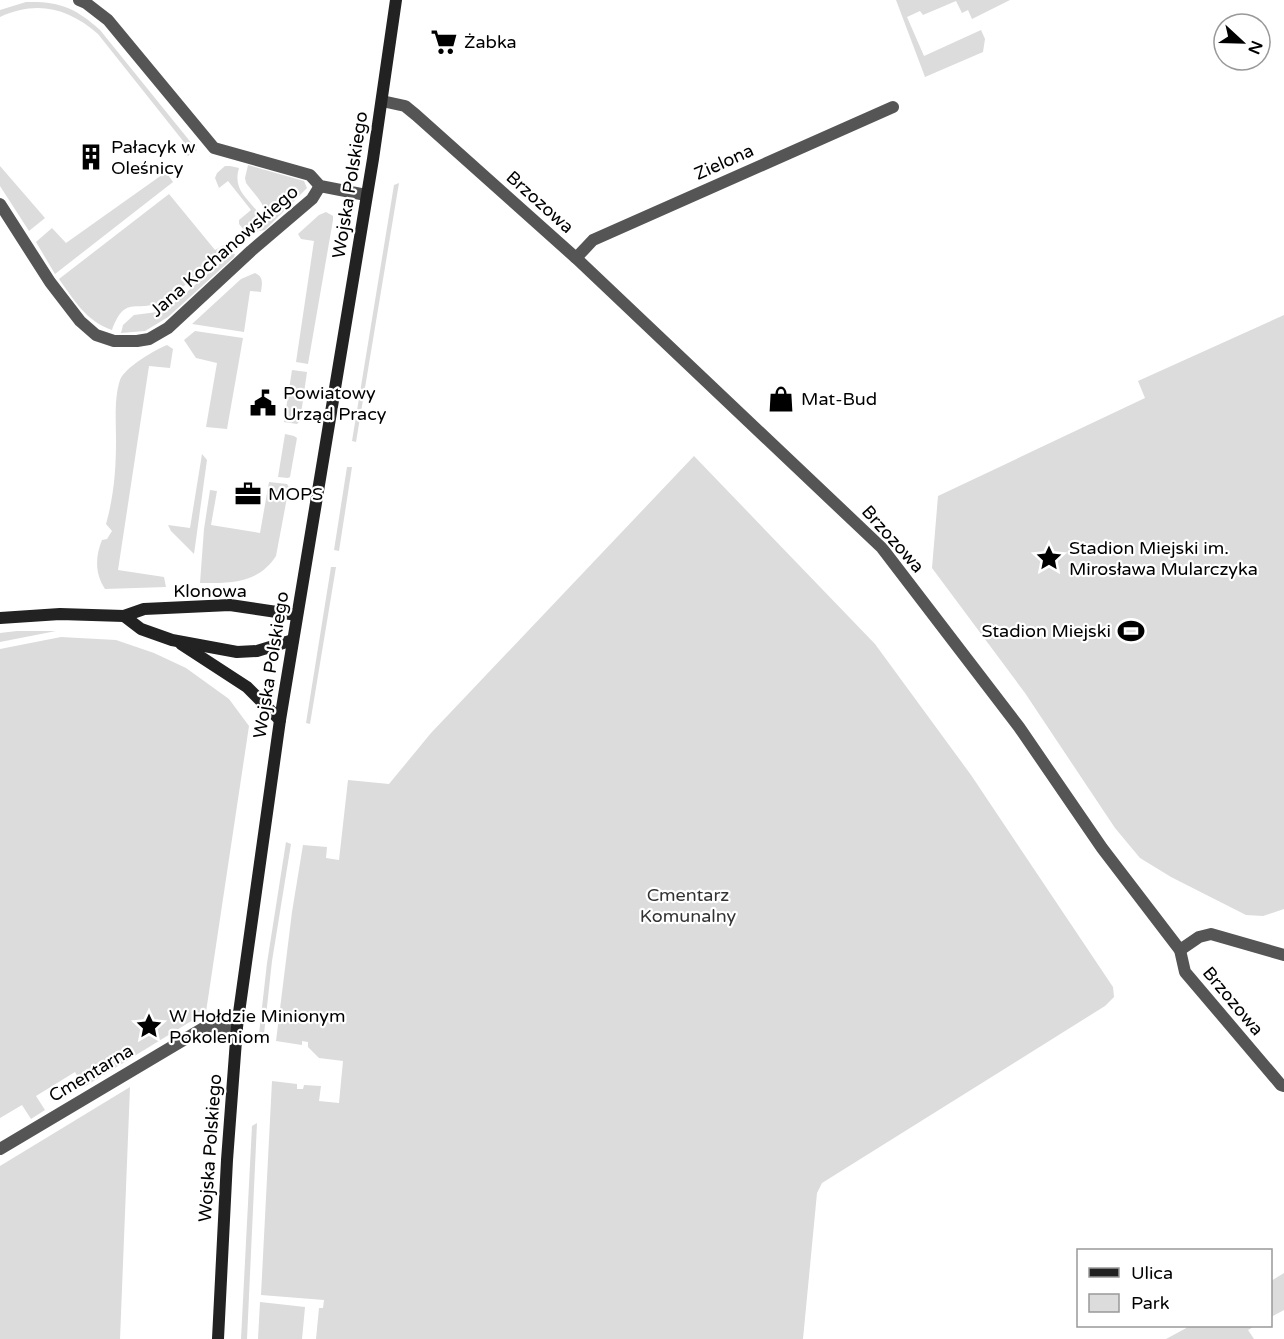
<svg xmlns="http://www.w3.org/2000/svg" width="1284" height="1339" font-family="'Varela Round',sans-serif">
	<style>
		.green { fill: #dcdcdc }
		.lines { fill: none; stroke-linecap: round; stroke-linejoin: round }
		.street { stroke: #555; stroke-width: 12 }
		.secondary { stroke: #222; stroke-width: 12 }
		.labels { text-anchor: middle; stroke-width: 4.5; stroke-linejoin: round; paint-order: stroke }
		.poi-label { font-size: 18px; fill: #000; stroke: #fff; text-anchor: start }
		.street-label { font-size: 18px; fill: #000; stroke: #fff }
		.park-label { font-size: 18px; fill: #333; stroke: #fff }
	</style>
	<rect width="100%" height="100%" fill="#fff"/>
	<g class="green">
		<polygon points="896,0 1010,0 972,19 968,10 962,13 956,1 923,15 920,11 907,17 924,56 981,30 985,39 983,52 925,77"/>
		<path d="M26 2C59 1 76 8 100 30L197 150 188 156 187 155 191 151 98 34C68 8 37 0 0 17V10Z"/>
		<path d="M248 165 304 181 307 188 265 230 254 232C276 212 260 202 246 183L245 178Z"/>
		<polygon points="0,166 45,218 29,231 0,186"/>
		<path d="M225 166H230L239 168C233 188 245 196 257 211L254 220 244 230 239 224V220L251 210 228 181 219 188 215 178 217 173Z"/>
		<polygon points="166,172 173,182 55,274 36,242 52,228 66,243"/>
		<polygon points="399,183 356,442 352,441 394,185"/>
		<path d="M169 194 215 250 226 244H230C215 257 176 297 159 303 135 312 125 295 112 330 87 322 74 300 59 279Z"/>
		<polygon points="326,212 333,216 333,220 308,364 296,362 314,241 301,239 298,234 319,215"/>
		<polygon points="232,253 235,254 234,257 168,317 155,325 145,331 121,333 123,325 134,315 165,311"/>
		<path d="M255 273C264 277 262 283 261 292L250 291 244 332 192 324 241 279Z"/>
		<polygon points="1284,315 1284,909 1263,916 1246,915 1171,877 1140,858 1115,828 1025,693 932,568 938,496 1145,398 1138,381"/>
		<polygon points="195,331 243,338 227,429 206,427 217,363 196,358 184,340"/>
		<path d="M167 345 173 349 170 368 149 366 118 570 164 577 166 587 105 589C95 574 95 557 102 540L107 539 112 531 106 524C114 496 116 469 116 441 116 422 114 398 120 380 124 368 156 349 167 345Z"/>
		<polygon points="292,370 307,372 300,421 297,424 284,422"/>
		<polygon points="285,434 294,436 297,438 290,477 288,478 278,477"/>
		<polygon points="202,454 207,460 194,554 171,531 168,525 190,528"/>
		<polygon points="694,456 875,644 971,775 1113,987 1114,997 1105,1006 822,1183 817,1193 803,1339 316,1339 319,1308 323,1308 324,1300 261,1295 272,1081 297,1084 297,1089 303,1089 304,1085 321,1086 319,1101 339,1103 343,1061 319,1058 308,1047 308,1042 302,1041 302,1045 276,1041 292,912 303,845 327,847 326,858 339,860 348,780 389,784 431,733"/>
		<polygon points="347,467 352,467 339,551 334,550"/>
		<path d="M269 482 287 484 289 487 276 556C258 584 230 583 200 583L204 529 210 490 217 491 211 525 260 533Z"/>
		<polygon points="331,567 336,567 310,724 306,723"/>
		<polygon points="17,631 56,631 0,642 0,633"/>
		<polygon points="61,637 116,640 154,653 186,668 229,699 249,726 206,1012 84,1087 75,1072 36,1096 45,1110 31,1119 22,1105 0,1118 0,649"/>
		<polygon points="286,842 291,844 272,961 264,1034 259,1034 267,963"/>
		<polygon points="130,1087 120,1339 0,1339 0,1166"/>
		<polygon points="257,1123 247,1339 241,1339 252,1126"/>
		<polygon points="1284,1273 1284,1310 1271,1317 1271,1281"/>
		<polygon points="260,1302 305,1307 302,1339 258,1339"/>
		<polygon points="1190,1326 1255,1326 1248,1330 1254,1339 1166,1339"/>
	</g>
	<g class="lines">
		<g class="street">
			<polyline points="79,0 86,3 108,20 214,148 310,175 320,186 366,195"/>
			<polyline points="382,101 405,106 416,115 576,258 882,548 1019,727 1102,848 1180,950 1185,972 1281,1085 1284,1086"/>
			<polyline points="0,204 50,282 80,321 96,335 114,341 137,341 149,339 168,328 251,251 312,199 320,186"/>
			<polyline points="576,258 593,240 893,107"/>
			<polyline points="1180,950 1199,937 1211,934 1284,955"/>
			<polyline points="0,1149 207,1026 237,1027"/>
		</g>
		<g class="secondary">
			<polyline points="124,616 141,629 172,640 237,652 257,651 293,640"/>
			<polyline points="0,618 60,614 124,616 144,609 230,605 297,615"/>
			<polyline points="181,644 247,687 280,720"/>
			<polyline points="218,1339 227,1160 237,1027 280,720 373,159 396,0"/>
		</g>
	</g>
	<defs>
		<g id="supermarket-bare" transform="scale(2.07)"><path d="M-6-5.5h2.5l.6 2H6L4.5 2H-2.5L-4.4-4H-6ZM-1.5 3.2a1.3 1.3 0 1 0 .1 0ZM3 3.2a1.3 1.3 0 1 0 .1 0Z" fill="#000" stroke="#fff" stroke-width="2.5" paint-order="stroke"/></g>
		<g id="building-bare" transform="scale(2.07)"><path d="M-4-6H4V6H1V3H-1V6H-4ZM-2.5-4.3h1.7v1.8h-1.7ZM.8-4.3h1.7v1.8H.8ZM-2.5-1h1.7V.8h-1.7ZM.8-1h1.7V.8H.8Z" fill="#000" stroke="#fff" stroke-width="2.5" paint-order="stroke"/></g>
		<g id="shop-bare" transform="scale(2.07)"><path d="M-5-2.5h2.3a2.7 3.5 0 0 1 5.4 0H5L5.5 6h-11ZM-1.5-2.5h3a1.5 2.3 0 0 0-3 0Z" fill="#000" stroke="#fff" stroke-width="2.5" paint-order="stroke"/></g>
		<g id="civic-bare" transform="scale(2.07)"><path d="M-.6-6.5H3V-4.5H.6V-3L4-1V1h2V6H-6V1h2V-1L-.6-3ZM-1.2 2.5V6h2.4V2.5Z" fill="#000" stroke="#fff" stroke-width="2.5" paint-order="stroke"/></g>
		<g id="office-bare" transform="scale(2.07)"><path d="M-6-3h4V-5.5h4V-3h4V5H-6ZM-1-4.5V-3h2v-1.5ZM-6 0V1H6V0Z" fill="#000" stroke="#fff" stroke-width="2.5" paint-order="stroke"/></g>
		<g id="sight-bare" transform="scale(2.07)"><path d="M0-6L1.8-2.2L6-1.7L2.9 1.2L3.7 5.4L0 3.3L-3.7 5.4L-2.9 1.2L-6-1.7L-1.8-2.2Z" fill="#000" stroke="#fff" stroke-width="2.5" paint-order="stroke"/></g>
		<g id="stadium-bare" transform="scale(2.07)"><path d="M0-5a6.5 5 0 1 0 0 10a6.5 5 0 1 0 0-10ZM-3.5-1.8h7v3.6h-7Z" fill="#000" stroke="#fff" stroke-width="2.5" paint-order="stroke"/></g>
	</defs>
	<g fill-rule="evenodd">
		<use href="#supermarket-bare" x="444" y="42"/>
		<use href="#building-bare" x="91" y="157"/>
		<use href="#shop-bare" x="781" y="399"/>
		<use href="#civic-bare" x="263" y="403"/>
		<use href="#office-bare" x="248" y="494"/>
		<use href="#sight-bare" x="1049" y="558"/>
		<use href="#stadium-bare" x="1131" y="631"/>
		<use href="#sight-bare" x="149" y="1026"/>
	</g>
	<g class="labels">
		<g class="poi-label">
			<text x="464" y="48">Żabka</text>
			<text x="111" y="153">Pałacyk w<tspan x="111" dy="21">Oleśnicy</tspan></text>
			<text x="283" y="399">Powiatowy<tspan x="283" dy="21">Urząd Pracy</tspan></text>
			<text x="801" y="405">Mat-Bud</text>
			<text x="268" y="500">MOPS</text>
			<text x="1069" y="554">Stadion Miejski im.<tspan x="1069" dy="21">Mirosława Mularczyka</tspan></text>
			<text x="1111" y="637" text-anchor="end">Stadion Miejski</text>
			<text x="169" y="1022">W Hołdzie Minionym<tspan x="169" dy="21">Pokoleniom</tspan></text>
		</g>
		<g class="street-label">
			<text transform="translate(724 162) rotate(-24)" y="6">Zielona</text>
			<text transform="translate(350 185) rotate(-81)" y="6">Wojska Polskiego</text>
			<text transform="translate(540 202) rotate(42)" y="6">Brzozowa</text>
			<text transform="translate(224 251) rotate(-41)" y="6">Jana Kochanowskiego</text>
			<text transform="translate(893 539) rotate(48)" y="6">Brzozowa</text>
			<text x="210" y="597">Klonowa</text>
			<text transform="translate(271 665) rotate(-81)" y="6">Wojska Polskiego</text>
			<text transform="translate(1233 1001) rotate(50)" y="6">Brzozowa</text>
			<text transform="translate(91 1073) rotate(-31)" y="6">Cmentarna</text>
			<text transform="translate(210 1148) rotate(-86)" y="6">Wojska Polskiego</text>
		</g>
		<g class="park-label">
			<text x="688" y="901">Cmentarz<tspan x="688" dy="21">Komunalny</tspan></text>
		</g>
	</g>
	<rect x="1077" y="1249" width="195" height="78" fill="#ffffff" stroke="#999999" stroke-width="1.5"/>
	<rect x="1089" y="1268" width="30" height="9" fill="#222222" stroke="#999999" stroke-width="1.5"/>
	<text x="1131" y="1279" font-size="18" fill="#000000">Ulica</text>
	<rect x="1089" y="1294" width="30" height="18" fill="#dcdcdc" stroke="#999999" stroke-width="1.5"/>
	<text x="1131" y="1309" font-size="18" fill="#000000">Park</text>
	<g transform="translate(1242 42) rotate(112)"><circle r="28" fill="#ffffff" stroke="#999999" stroke-width="1.5"/>
	<path d="M0-4.5L10 22L0 15L-10 22Z" fill="#000000"/>
	<text y="-9" font-size="16" font-weight="bold" text-anchor="middle" fill="#000000">N</text>
	</g>
</svg>
